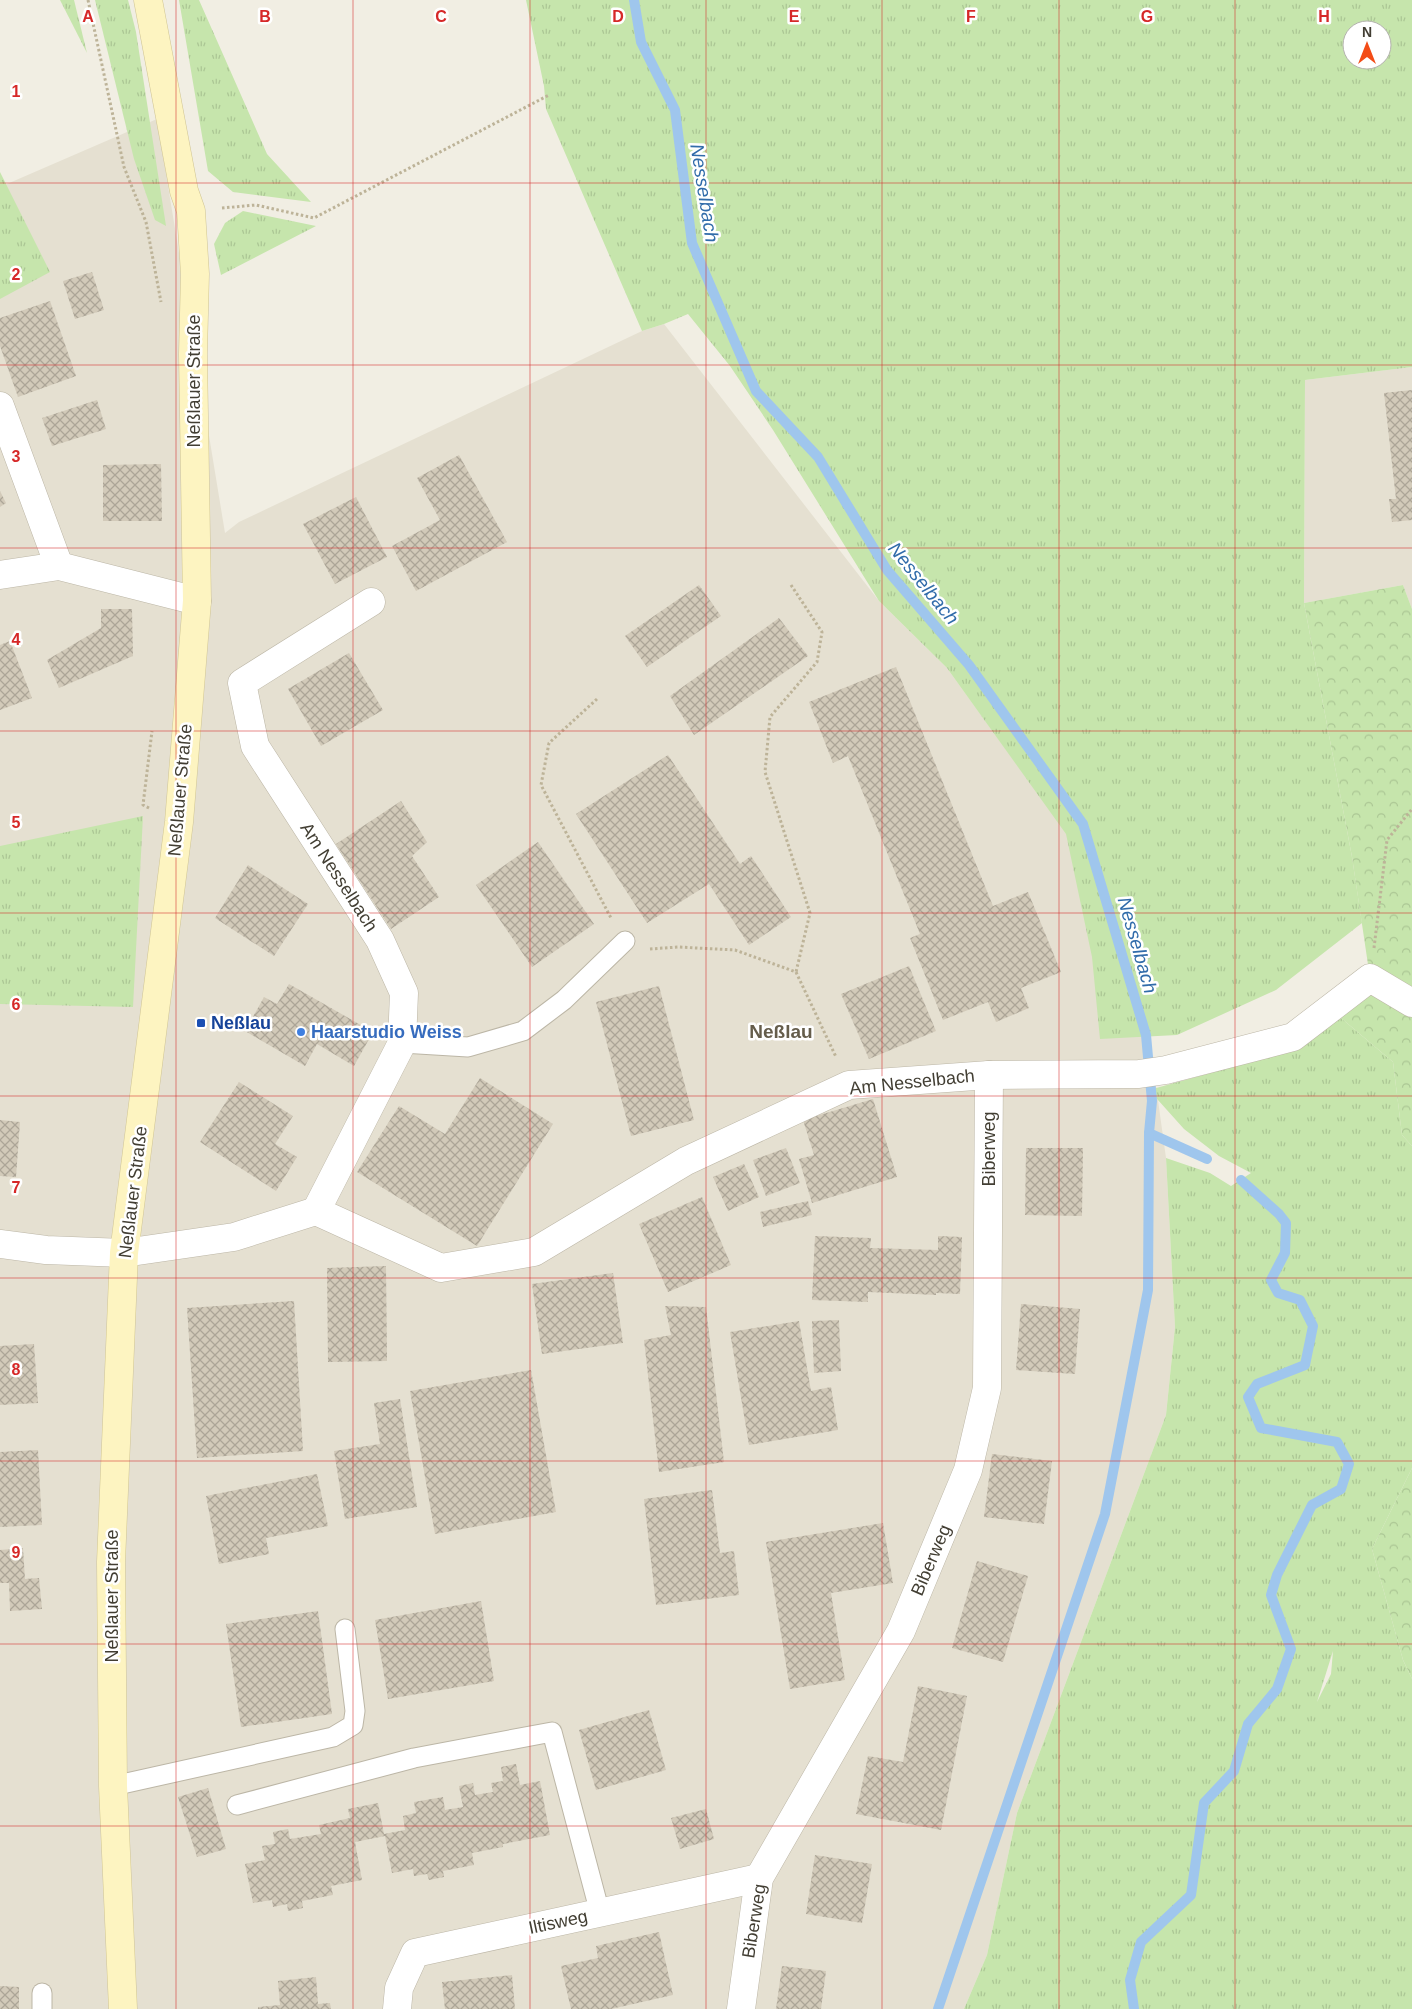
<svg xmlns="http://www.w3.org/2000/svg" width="1412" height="2009" font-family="Helvetica,sans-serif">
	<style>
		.residential { fill: #e5e0d1 }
		.grass { fill: url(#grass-tufts); fill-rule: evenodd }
		.forest { fill: url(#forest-crowns) }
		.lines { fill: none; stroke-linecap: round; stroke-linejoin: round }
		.stream { stroke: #9fc6ed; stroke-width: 10 }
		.building { fill: url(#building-cross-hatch) }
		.service-casing { stroke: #bcb6a6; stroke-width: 21 }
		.minor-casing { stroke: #bcb6a6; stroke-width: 29 }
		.secondary-casing { stroke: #d0c594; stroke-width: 29 }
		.path { stroke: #bdb398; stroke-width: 3; stroke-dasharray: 2.5 2.5; stroke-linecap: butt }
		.service { stroke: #fff; stroke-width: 19 }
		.minor { stroke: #fff; stroke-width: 28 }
		.secondary { stroke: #fdf4c1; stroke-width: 28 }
		.grid { fill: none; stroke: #d62828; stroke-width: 1; stroke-opacity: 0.55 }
		.transit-dot { fill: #1a4fb4; stroke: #fff; stroke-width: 2 }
		.shop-dot { fill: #3f7fe0; stroke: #fff; stroke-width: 2 }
		.labels { text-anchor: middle; stroke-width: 5; stroke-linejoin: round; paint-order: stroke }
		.street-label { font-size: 18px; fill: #423e33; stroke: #fff }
		.transit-label { font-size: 18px; font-weight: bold; fill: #164399; stroke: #fff; text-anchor: start }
		.shop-label { font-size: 18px; font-weight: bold; fill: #366cbe; stroke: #fff; text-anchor: start }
		.water-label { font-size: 19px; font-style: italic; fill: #316caa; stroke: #fff }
		.neighbourhood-label { font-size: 19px; font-weight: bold; fill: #655d4b; stroke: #fff }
		.grid-label { font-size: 16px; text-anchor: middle; font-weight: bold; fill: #d62828; stroke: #fff; stroke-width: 5; stroke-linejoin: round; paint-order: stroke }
	</style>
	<defs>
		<pattern id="grass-tufts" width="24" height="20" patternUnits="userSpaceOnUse" patternTransform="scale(1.25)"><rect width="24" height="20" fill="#c6e5ac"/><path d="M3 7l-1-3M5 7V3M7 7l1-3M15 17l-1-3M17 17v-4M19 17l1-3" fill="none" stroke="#abc694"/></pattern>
		<pattern id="forest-crowns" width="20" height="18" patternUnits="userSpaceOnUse" patternTransform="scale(1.25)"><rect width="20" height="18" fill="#c6e5ac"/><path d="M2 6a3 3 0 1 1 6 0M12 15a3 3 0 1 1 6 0" fill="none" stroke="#abc694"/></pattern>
		<pattern id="building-cross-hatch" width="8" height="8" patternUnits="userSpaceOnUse" patternTransform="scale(1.25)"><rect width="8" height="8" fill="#d2cab9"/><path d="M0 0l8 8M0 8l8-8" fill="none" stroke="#aca597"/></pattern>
	</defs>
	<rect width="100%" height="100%" fill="#f1eee3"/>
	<g class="residential">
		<polygon points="157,119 225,533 239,522 642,331 664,324 879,601 947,668 1067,834 1147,1021 1166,1158 1175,1327 1166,1415 1017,1813 987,1955 964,2009 0,2009 0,187"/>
		<polygon points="1412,367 1412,609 1403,585 1304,603 1305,380"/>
	</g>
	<g class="grass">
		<polygon points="60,0 74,0 87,53"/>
		<polygon points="95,0 128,0 136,32 166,226 155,220 134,159"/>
		<polygon points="179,0 199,0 267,154 311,202 233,192 208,171"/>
		<path d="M526 0H1412V367L1305 380 1304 603 1352 857 1362 923 1276 990 1177 1035 1100 1039 1092 957 1066 834 947 668 879 601 773 430 730 366 688 314 664 324 642 331 546 109 544 86ZM1352 30H1382V60H1352Z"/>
		<polygon points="0,172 50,272 0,299"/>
		<polygon points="243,211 316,226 221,275 214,244 225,223"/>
		<polygon points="143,816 133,1007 0,1004 0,846"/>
		<path d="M1341 1018 1393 1062 1402 1135 1412 1146V1468L1372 1549 1403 1660 1412 1679V2009H964L987 1955 1017 1813 1166 1415 1175 1327 1166 1158 1210 1173 1231 1186 1251 1173 1219 1156 1184 1129 1149 1090 1268 1057ZM1333 1651 1331 1674 1317 1702Z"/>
	</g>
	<g class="forest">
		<polygon points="1403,585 1412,609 1412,1146 1402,1135 1393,1062 1341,1018 1370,978 1352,857 1304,603"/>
		<polygon points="1412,1468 1412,1679 1403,1660 1372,1549"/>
	</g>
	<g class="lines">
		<g class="stream">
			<polyline points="634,0 641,42 675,110 692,243 756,391 818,457 887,570 969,665 1083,824 1146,1035 1152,1101 1149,1133 1207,1159"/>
			<polyline points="938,2009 1105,1514 1148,1290 1149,1133"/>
			<polyline points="1134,2009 1130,1980 1141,1942 1191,1895 1204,1803 1234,1771 1248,1724 1277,1689 1291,1649 1271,1595 1277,1575 1312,1505 1341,1489 1349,1464 1337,1442 1261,1428 1248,1397 1257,1384 1305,1365 1313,1326 1300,1300 1278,1293 1271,1280 1285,1253 1286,1223 1279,1214 1241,1180"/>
		</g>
	</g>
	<g class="building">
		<polygon points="92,272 104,310 75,319 63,281"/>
		<polygon points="50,301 76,376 18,397 0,346 0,318"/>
		<polygon points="1412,390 1412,520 1392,522 1389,499 1396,499 1384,393"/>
		<polygon points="97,400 106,429 52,446 42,418"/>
		<polygon points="459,455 507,542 416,591 392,546 440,520 417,478"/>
		<polygon points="161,464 162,521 103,521 103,465"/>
		<polygon points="0,491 6,503 0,507"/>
		<polygon points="356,497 387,557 335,584 303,524"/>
		<polygon points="699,585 721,616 647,667 625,636"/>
		<polygon points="101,609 132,609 133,656 59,688 47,660 101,628"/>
		<polygon points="779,618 808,656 694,735 670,696"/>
		<polygon points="10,641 32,698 0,710 0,645"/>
		<polygon points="349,653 383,710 321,746 288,689"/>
		<polygon points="896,667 993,906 1028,892 1061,972 1021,988 1029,1008 996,1022 988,1002 943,1020 910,938 920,934 848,756 833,763 809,702"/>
		<polygon points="668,755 740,864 751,856 791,917 749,945 709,884 647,923 576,814"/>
		<polygon points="401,801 427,842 412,856 439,897 391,929 336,844"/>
		<polygon points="538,842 594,924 532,967 476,885"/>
		<polygon points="248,865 308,904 274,956 215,918"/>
		<polygon points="909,966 936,1031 869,1059 841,994"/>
		<polygon points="289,984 373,1032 354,1066 317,1044 305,1066 245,1031 264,997 277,1004"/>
		<polygon points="659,986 694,1120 631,1136 596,1002"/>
		<polygon points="480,1078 553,1124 477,1246 357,1172 399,1106 445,1134"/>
		<polygon points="239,1082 293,1116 275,1144 297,1157 276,1191 200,1142"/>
		<polygon points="873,1099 897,1177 812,1203 799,1159 814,1155 803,1120"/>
		<polygon points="0,1120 20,1122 16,1177 0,1176"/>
		<polygon points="786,1148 800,1183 766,1196 753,1160"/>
		<polygon points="1026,1148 1083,1148 1082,1216 1025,1215"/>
		<polygon points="744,1164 759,1197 728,1211 713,1177"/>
		<polygon points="702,1197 731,1265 668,1292 639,1224"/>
		<polygon points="808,1201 812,1215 763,1227 760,1212"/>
		<polygon points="815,1236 871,1238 870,1248 938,1250 938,1236 962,1237 960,1294 936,1293 936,1295 868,1292 868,1302 812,1300"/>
		<polygon points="386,1266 387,1361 328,1362 327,1268"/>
		<polygon points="613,1273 623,1343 542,1354 532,1284"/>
		<polygon points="294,1301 303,1451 197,1458 187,1308"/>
		<polygon points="1021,1304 1080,1309 1075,1374 1016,1370"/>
		<polygon points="665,1306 706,1307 724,1462 659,1472 644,1340 671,1335"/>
		<polygon points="839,1320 841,1371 814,1373 812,1321"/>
		<polygon points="799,1321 811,1391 831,1387 838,1430 749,1445 730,1332"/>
		<polygon points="34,1344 38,1403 0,1405 0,1346"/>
		<polygon points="531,1370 556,1512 435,1534 410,1391"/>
		<polygon points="400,1399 417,1507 345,1519 334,1451 380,1444 374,1403"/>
		<polygon points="38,1450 42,1525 0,1527 0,1452"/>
		<polygon points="992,1454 1052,1461 1044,1524 984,1517"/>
		<polygon points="317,1474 328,1526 266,1538 269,1554 219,1564 206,1496"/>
		<polygon points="712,1490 720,1553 734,1551 739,1595 656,1605 644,1499"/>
		<polygon points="883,1523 893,1583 831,1593 845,1680 790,1689 766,1542"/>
		<polygon points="23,1548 25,1579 39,1578 42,1609 10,1611 9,1583 0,1583 0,1550"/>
		<polygon points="977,1561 1028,1576 1003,1662 952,1648"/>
		<polygon points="481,1601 494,1681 388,1699 375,1620"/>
		<polygon points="318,1611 332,1714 241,1727 226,1624"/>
		<polygon points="918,1686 967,1696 941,1830 856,1814 868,1756 903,1762"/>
		<polygon points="649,1710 666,1770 596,1790 579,1730"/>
		<polygon points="516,1764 520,1785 540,1781 550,1835 503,1844 503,1847 472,1853 474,1865 443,1871 444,1877 429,1880 427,1874 414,1876 413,1869 392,1873 385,1836 355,1842 362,1880 331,1886 333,1895 302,1901 303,1908 288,1911 287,1904 273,1907 272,1900 253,1903 245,1864 265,1860 262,1846 275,1844 273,1832 288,1829 290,1839 321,1834 319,1825 350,1818 348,1809 378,1803 384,1834 405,1830 403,1816 416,1813 414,1802 443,1797 445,1810 463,1807 459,1786 473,1783 475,1795 493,1792 491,1783 503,1781 501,1767"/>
		<polygon points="208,1788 226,1849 197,1857 178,1797"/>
		<polygon points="706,1809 714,1839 680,1849 671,1818"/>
		<polygon points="815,1855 872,1864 862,1923 806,1914"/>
		<polygon points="659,1932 673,1995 611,2009 571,2009 561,1966 598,1958 596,1946"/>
		<polygon points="782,1966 826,1971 821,2009 776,2009"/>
		<polygon points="512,1975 515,2009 445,2009 442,1982"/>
		<polygon points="316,1977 318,2004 330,2003 331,2009 258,2009 258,2007 280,2005 278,1981"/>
		<polygon points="0,1986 19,1987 19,2009 0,2009"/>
	</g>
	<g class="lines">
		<g class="service-casing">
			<g id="service">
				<polyline points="402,1043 468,1047 523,1031 564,1000 625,941"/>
				<polyline points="113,1786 333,1737 353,1725 355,1711 345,1629"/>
				<polyline points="237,1805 414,1758 552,1732 600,1913"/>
				<polyline points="42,2009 42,1993"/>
			</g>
		</g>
		<g class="minor-casing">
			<g id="minor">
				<polyline points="0,406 59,566"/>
				<polyline points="0,575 59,566 197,601"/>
				<polyline points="316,1211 402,1043 404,993 380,940 255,746 242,683 371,602"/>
				<polyline points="0,1244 46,1250 124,1253 234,1237 316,1211 441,1268 534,1252 686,1161 849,1085 989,1075 1139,1074 1166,1070 1293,1037 1370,978 1412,1003"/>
				<polyline points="397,2009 399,1988 415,1953 759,1878"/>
				<polyline points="741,2009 759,1878 901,1631 968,1470 987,1388 989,1075"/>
			</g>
		</g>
		<g class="secondary-casing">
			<polyline id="secondary" points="123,2009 113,1786 111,1562 124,1253 179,822 197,601 193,354 195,274 191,211 184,191 148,0"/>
		</g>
		<g class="path">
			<polyline points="88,0 124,167 146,222 161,302"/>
			<polyline points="222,208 256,205 314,218 549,95"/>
			<polyline points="791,585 822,632 817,662 770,717 765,772 810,913 796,972"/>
			<polyline points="597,699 549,743 541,785 611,918"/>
			<polyline points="149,808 143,805 152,731"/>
			<polyline points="1374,948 1387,840 1412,809"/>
			<polyline points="650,949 678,947 735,950 796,972 836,1057"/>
		</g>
		<use href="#service" class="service"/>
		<use href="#minor" class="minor"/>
		<use href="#secondary" class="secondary"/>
	</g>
	<path class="grid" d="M176 0V2009M353 0V2009M530 0V2009M706 0V2009M882 0V2009M1059 0V2009M1235 0V2009M0 183H1412M0 365H1412M0 548H1412M0 731H1412M0 913H1412M0 1096H1412M0 1278H1412M0 1461H1412M0 1644H1412M0 1826H1412"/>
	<rect class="transit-dot" x="196" y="1018" width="10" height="10" rx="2.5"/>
	<circle class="shop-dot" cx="301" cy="1032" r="5"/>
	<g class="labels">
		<g class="street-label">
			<text transform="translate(194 381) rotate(-90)" y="6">Neßlauer Straße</text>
			<text transform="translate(180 790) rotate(-85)" y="6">Neßlauer Straße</text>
			<text transform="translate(339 877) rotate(57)" y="6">Am Nesselbach</text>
			<text transform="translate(912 1082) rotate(-6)" y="6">Am Nesselbach</text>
			<text transform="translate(989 1149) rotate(-90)" y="6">Biberweg</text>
			<text transform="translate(133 1192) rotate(-83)" y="6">Neßlauer Straße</text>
			<text transform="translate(931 1560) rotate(-67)" y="6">Biberweg</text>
			<text transform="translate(112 1596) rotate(-90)" y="6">Neßlauer Straße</text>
			<text transform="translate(754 1921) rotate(-81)" y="6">Biberweg</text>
			<text transform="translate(558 1922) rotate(-12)" y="6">Iltisweg</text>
		</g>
		<g class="transit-label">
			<text x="211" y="1029">Neßlau</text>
		</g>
		<g class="shop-label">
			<text x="311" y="1038">Haarstudio Weiss</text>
		</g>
		<g class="water-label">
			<text transform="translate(705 193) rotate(81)" y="7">Nesselbach</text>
			<text transform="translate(924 583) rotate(51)" y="7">Nesselbach</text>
			<text transform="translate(1138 945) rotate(74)" y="7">Nesselbach</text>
		</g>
		<g class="neighbourhood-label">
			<text x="781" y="1038">Neßlau</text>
		</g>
	</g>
	<g class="grid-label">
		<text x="88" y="22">A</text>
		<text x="265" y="22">B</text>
		<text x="441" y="22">C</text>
		<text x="618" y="22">D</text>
		<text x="794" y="22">E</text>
		<text x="971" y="22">F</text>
		<text x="1147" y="22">G</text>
		<text x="1324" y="22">H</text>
		<text x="16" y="97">1</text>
		<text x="16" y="280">2</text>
		<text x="16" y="462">3</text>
		<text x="16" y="645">4</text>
		<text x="16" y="828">5</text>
		<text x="16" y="1010">6</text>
		<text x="16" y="1193">7</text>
		<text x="16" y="1375">8</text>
		<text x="16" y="1558">9</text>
	</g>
	<g transform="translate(1367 45)"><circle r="24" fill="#ffffff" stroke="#b3b2ad"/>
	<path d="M0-4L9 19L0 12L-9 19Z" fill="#f34c17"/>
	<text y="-8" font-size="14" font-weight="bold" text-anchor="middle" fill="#423e33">N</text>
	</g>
</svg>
